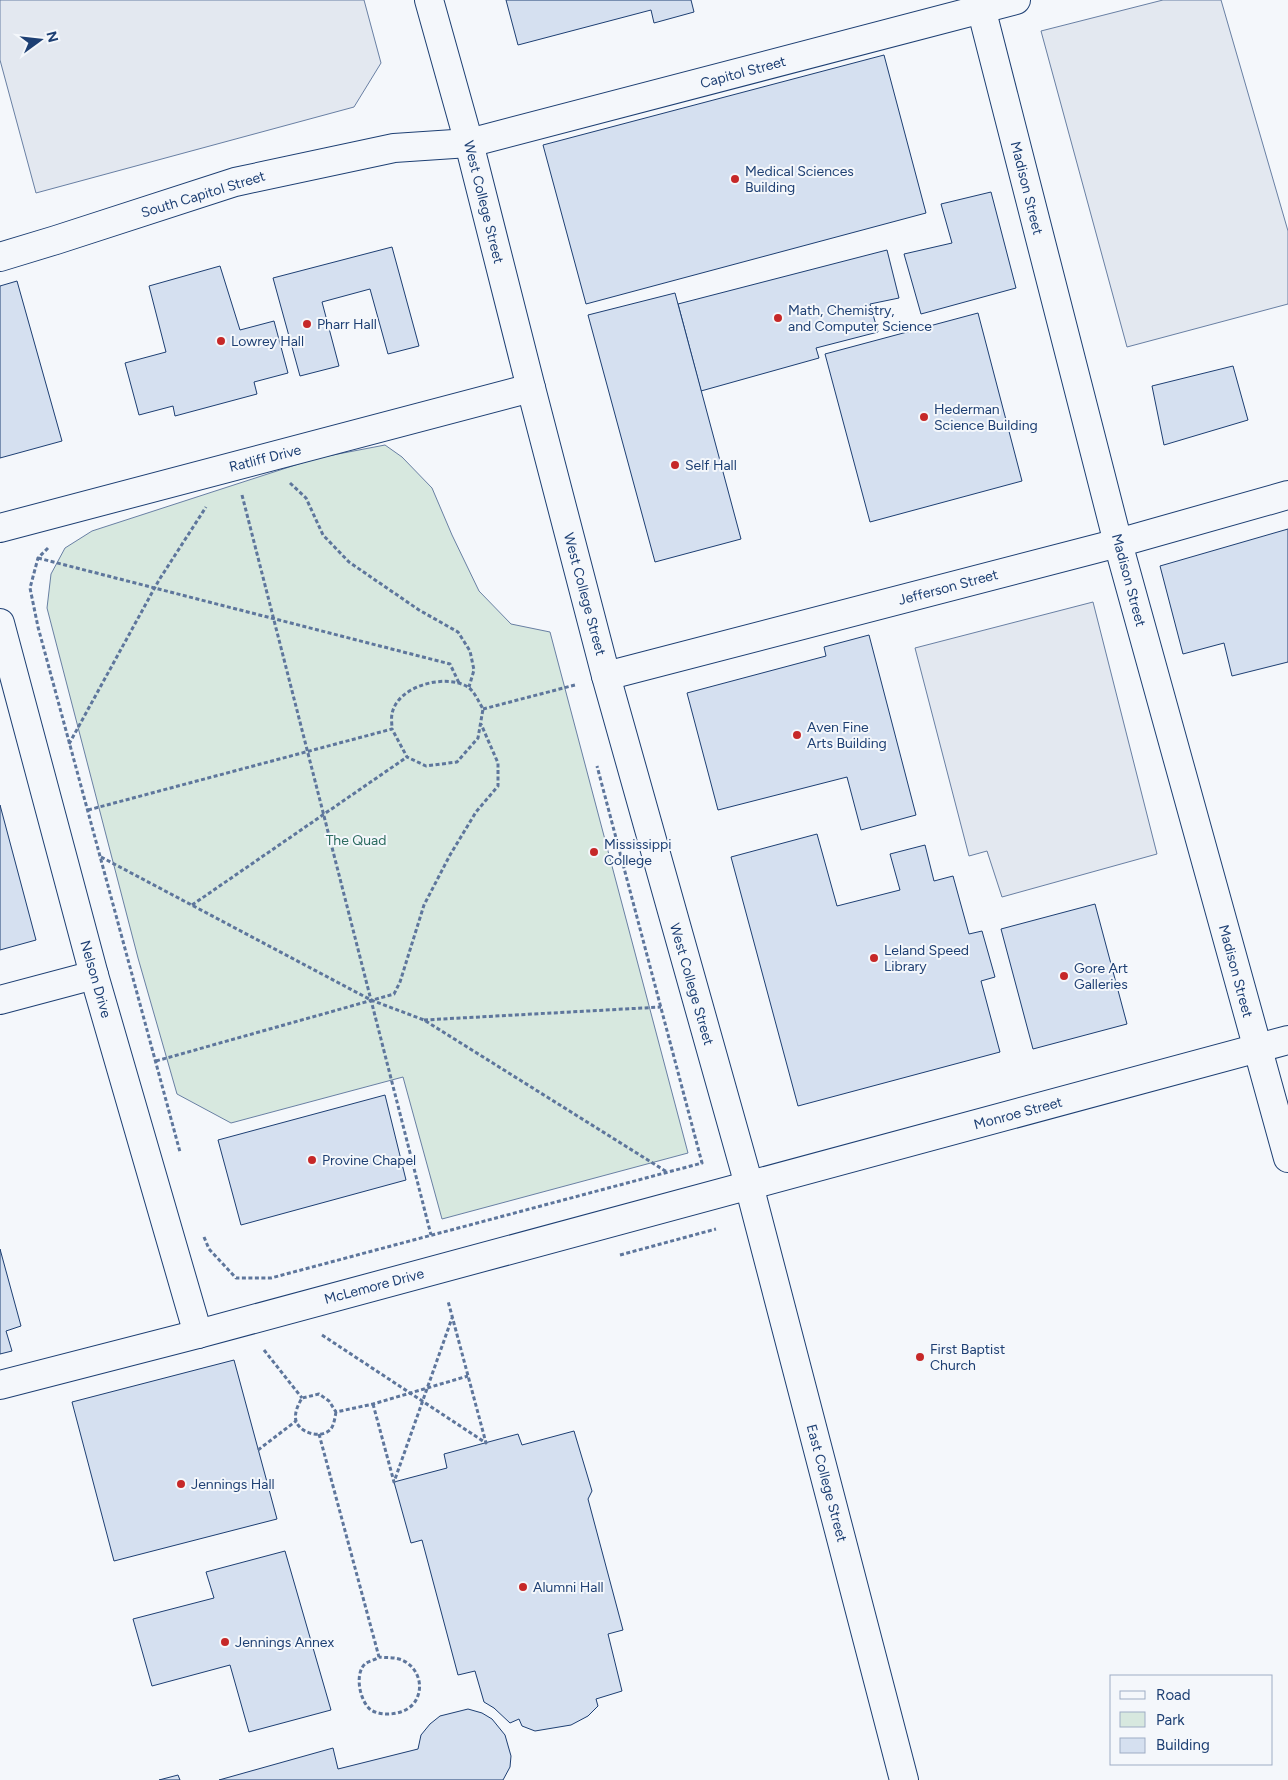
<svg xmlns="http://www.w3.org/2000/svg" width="1288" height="1780" font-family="Figtree,sans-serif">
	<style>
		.green { fill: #d7e8df; stroke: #687fa3 }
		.parking { fill: #e3e8f0; stroke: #687fa3 }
		.building { fill: #d5e0f0; stroke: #1d3f73 }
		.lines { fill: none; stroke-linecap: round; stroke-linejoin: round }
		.street-casing { stroke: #1d3f73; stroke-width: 30 }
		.secondary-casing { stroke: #1d3f73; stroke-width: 30 }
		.path { stroke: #5e769c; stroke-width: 3; stroke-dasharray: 4 2.5; stroke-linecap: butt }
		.street { stroke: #f4f7fb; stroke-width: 28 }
		.secondary { stroke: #f4f7fb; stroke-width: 28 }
		.poi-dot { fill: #c62828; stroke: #f4f7fb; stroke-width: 2 }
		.labels { text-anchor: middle; stroke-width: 4; stroke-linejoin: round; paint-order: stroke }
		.street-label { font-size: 14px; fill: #1d3f73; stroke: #f4f7fb }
		.poi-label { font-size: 14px; fill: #1d3f73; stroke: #f4f7fb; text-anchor: start }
		.park-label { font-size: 14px; fill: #2c6c60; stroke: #f4f7fb }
	</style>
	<rect width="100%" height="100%" fill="#f4f7fb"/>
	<polygon class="green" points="385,445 402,457 432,488 452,535 479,591 511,624 550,632 688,1153 442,1219 403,1077 231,1123 177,1094 138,958 47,608 51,574 65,548 92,531 317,458"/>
	<g class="parking">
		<polygon points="0,0 364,0 381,63 354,107 36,193 0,60"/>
		<polygon points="1163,0 1221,0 1288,231 1288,304 1127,347 1041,31"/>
		<polygon points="1093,602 1157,854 1002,897 987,851 969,856 915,648"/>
	</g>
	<g class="building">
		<polygon points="506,0 691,0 694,12 654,23 651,10 518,45"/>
		<polygon points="884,55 926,213 586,304 543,145"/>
		<polygon points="991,192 1016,288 921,314 904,254 952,243 941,204"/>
		<polygon points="392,247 419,346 388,354 370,289 322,302 339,366 300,376 273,278"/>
		<polygon points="887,250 899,298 870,304 878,332 816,348 819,358 701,391 678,304"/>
		<polygon points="220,266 240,330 274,321 288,373 254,382 257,394 175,416 173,406 139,415 125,363 166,352 149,286"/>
		<polygon points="17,281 62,441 0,458 0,286"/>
		<polygon points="675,293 741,539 655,562 588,315"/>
		<polygon points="978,313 1022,481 870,522 825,354"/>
		<polygon points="1233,366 1248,420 1164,445 1152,386"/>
		<polygon points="1288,529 1288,662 1232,676 1224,643 1183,654 1160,566"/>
		<polygon points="869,635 916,815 861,830 847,777 718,810 687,693 826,656 824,647"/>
		<polygon points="0,805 36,940 0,950"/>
		<polygon points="817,834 837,906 900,890 890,854 925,845 934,881 953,876 969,934 982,931 995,977 981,981 1000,1052 798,1106 731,857"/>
		<polygon points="1095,904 1127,1024 1033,1049 1001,929"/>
		<polygon points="385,1095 406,1180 241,1225 218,1140"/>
		<polygon points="0,1249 21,1326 6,1331 12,1351 0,1354"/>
		<polygon points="234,1360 277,1519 114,1561 72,1402"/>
		<polygon points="574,1431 592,1491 588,1499 623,1630 608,1634 622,1691 596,1699 598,1706 588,1716 571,1725 535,1731 522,1726 519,1719 510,1723 494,1708 484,1702 475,1671 458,1675 422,1540 411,1543 394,1482 447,1468 444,1454 518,1434 522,1445"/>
		<polygon points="285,1551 331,1710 249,1732 230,1665 152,1686 133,1619 214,1598 206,1572"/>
		<polygon points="468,1709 482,1713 492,1719 505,1735 511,1756 510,1767 503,1780 219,1780 333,1748 338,1769 418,1749 421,1735 430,1724 440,1716"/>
		<polygon points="178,1775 180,1780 159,1780"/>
	</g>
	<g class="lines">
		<g class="street-casing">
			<g id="street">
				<polyline points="979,0 1118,543 1288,1158"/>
				<polyline points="0,257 56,240 235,182 394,148 469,143 1016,0"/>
				<polyline points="0,528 531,388"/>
				<polyline points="0,623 94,975 198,1334"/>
				<polyline points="606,676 1118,543 1288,495"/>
				<polyline points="0,1000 94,975"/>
				<polyline points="0,1385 198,1334 1288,1040"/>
			</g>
		</g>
		<g class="secondary-casing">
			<polyline id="secondary" points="429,0 469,143 531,388 606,676 749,1185 904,1780"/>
		</g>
		<g class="path">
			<polyline points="290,483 306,498 323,535 349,562 419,610 458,632 470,651 474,670 469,687"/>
			<polyline points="242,495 431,1235"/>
			<polyline points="48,548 38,558 30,588 38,627 180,1152"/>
			<polyline points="38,558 450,664 459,683"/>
			<polyline points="483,709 575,685"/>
			<polyline points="69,744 159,580 206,507"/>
			<path d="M88 810 392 729 407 757 426 766 457 762 478 738 483 709C479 702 474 691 468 687 445 673 397 686 392 714 391 718 392 725 392 729"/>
			<polyline points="101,857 371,1000 424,1020 667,1172"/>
			<polyline points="192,905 407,757"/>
			<polyline points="424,1020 661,1007"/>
			<polyline points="156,1061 394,994 400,982 424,905 450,855 476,812 498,786 498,763 481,724"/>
			<polyline points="204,1237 209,1249 236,1278 271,1278 702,1163 597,766"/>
			<polyline points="620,1255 716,1229"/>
			<polyline points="322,1335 486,1443 448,1301"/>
			<polyline points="264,1350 302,1398"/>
			<polyline points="373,1404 394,1482 452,1318"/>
			<path d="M336 1412C335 1417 334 1426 330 1430 320 1439 300 1433 296 1421 294 1413 298 1405 302 1398L319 1394 329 1401 336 1412 373 1404 468 1376"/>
			<path d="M319 1434 379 1657C375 1660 369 1661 365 1664 354 1674 360 1702 371 1710 384 1718 409 1714 416 1700 425 1684 416 1664 399 1659 392 1657 386 1658 379 1657"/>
			<polyline points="258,1450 296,1421"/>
		</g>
		<use href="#street" class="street"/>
		<use href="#secondary" class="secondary"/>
	</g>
	<g class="poi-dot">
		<circle cx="735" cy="179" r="5"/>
		<circle cx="778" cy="318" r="5"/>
		<circle cx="307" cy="324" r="5"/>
		<circle cx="221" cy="341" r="5"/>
		<circle cx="924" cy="417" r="5"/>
		<circle cx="675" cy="465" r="5"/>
		<circle cx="797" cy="735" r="5"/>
		<circle cx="594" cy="852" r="5"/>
		<circle cx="874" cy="958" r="5"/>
		<circle cx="1064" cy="976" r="5"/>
		<circle cx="312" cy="1160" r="5"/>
		<circle cx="920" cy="1357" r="5"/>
		<circle cx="181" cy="1484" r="5"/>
		<circle cx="523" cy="1587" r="5"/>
		<circle cx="225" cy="1642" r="5"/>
	</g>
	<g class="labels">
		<g class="street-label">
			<text transform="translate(743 72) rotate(-15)" y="5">Capitol Street</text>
			<text transform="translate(1027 188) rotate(76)" y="5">Madison Street</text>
			<text transform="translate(203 194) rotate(-17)" y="5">South Capitol Street</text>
			<text transform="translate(484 202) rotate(76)" y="5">West College Street</text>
			<text transform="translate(265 458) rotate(-14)" y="5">Ratliff Drive</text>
			<text transform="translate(1129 580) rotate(75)" y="5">Madison Street</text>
			<text transform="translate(948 587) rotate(-15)" y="5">Jefferson Street</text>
			<text transform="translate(585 594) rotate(75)" y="5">West College Street</text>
			<text transform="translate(1236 971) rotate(75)" y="5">Madison Street</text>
			<text transform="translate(96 979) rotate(74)" y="5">Nelson Drive</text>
			<text transform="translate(692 984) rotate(74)" y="5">West College Street</text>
			<text transform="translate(1018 1113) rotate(-15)" y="5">Monroe Street</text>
			<text transform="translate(374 1286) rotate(-15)" y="5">McLemore Drive</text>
			<text transform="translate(827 1483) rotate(75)" y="5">East College Street</text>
		</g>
		<g class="poi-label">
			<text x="745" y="176">Medical Sciences<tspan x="745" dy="16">Building</tspan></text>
			<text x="788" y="315">Math, Chemistry,<tspan x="788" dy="16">and Computer Science</tspan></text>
			<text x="317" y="329">Pharr Hall</text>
			<text x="231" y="346">Lowrey Hall</text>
			<text x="934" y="414">Hederman<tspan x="934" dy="16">Science Building</tspan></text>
			<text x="685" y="470">Self Hall</text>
			<text x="807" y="732">Aven Fine<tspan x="807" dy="16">Arts Building</tspan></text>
			<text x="604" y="849">Mississippi<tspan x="604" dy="16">College</tspan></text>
			<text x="884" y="955">Leland Speed<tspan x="884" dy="16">Library</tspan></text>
			<text x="1074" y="973">Gore Art<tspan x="1074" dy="16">Galleries</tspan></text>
			<text x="322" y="1165">Provine Chapel</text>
			<text x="930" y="1354">First Baptist<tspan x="930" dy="16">Church</tspan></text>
			<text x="191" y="1489">Jennings Hall</text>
			<text x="533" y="1592">Alumni Hall</text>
			<text x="235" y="1647">Jennings Annex</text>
		</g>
		<g class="park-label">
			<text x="356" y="845">The Quad</text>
		</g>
	</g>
	<rect x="1110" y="1675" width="162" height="90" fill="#f4f7fb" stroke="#9eadc5"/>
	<rect x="1120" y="1691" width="25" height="8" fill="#f4f7fb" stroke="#9eadc5"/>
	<text x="1156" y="1700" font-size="15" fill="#1d3f73">Road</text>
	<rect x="1120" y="1712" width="25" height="15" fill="#d7e8df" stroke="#9eadc5"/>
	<text x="1156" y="1725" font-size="15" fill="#1d3f73">Park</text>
	<rect x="1120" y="1738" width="25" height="15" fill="#d5e0f0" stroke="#9eadc5"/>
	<text x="1156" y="1750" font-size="15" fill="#1d3f73">Building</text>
	<g transform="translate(40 40) rotate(75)" stroke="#f4f7fb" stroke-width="4" paint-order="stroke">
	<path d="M0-4L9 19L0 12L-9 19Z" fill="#1d3f73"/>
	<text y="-8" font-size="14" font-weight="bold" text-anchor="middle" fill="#1d3f73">N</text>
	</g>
</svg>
